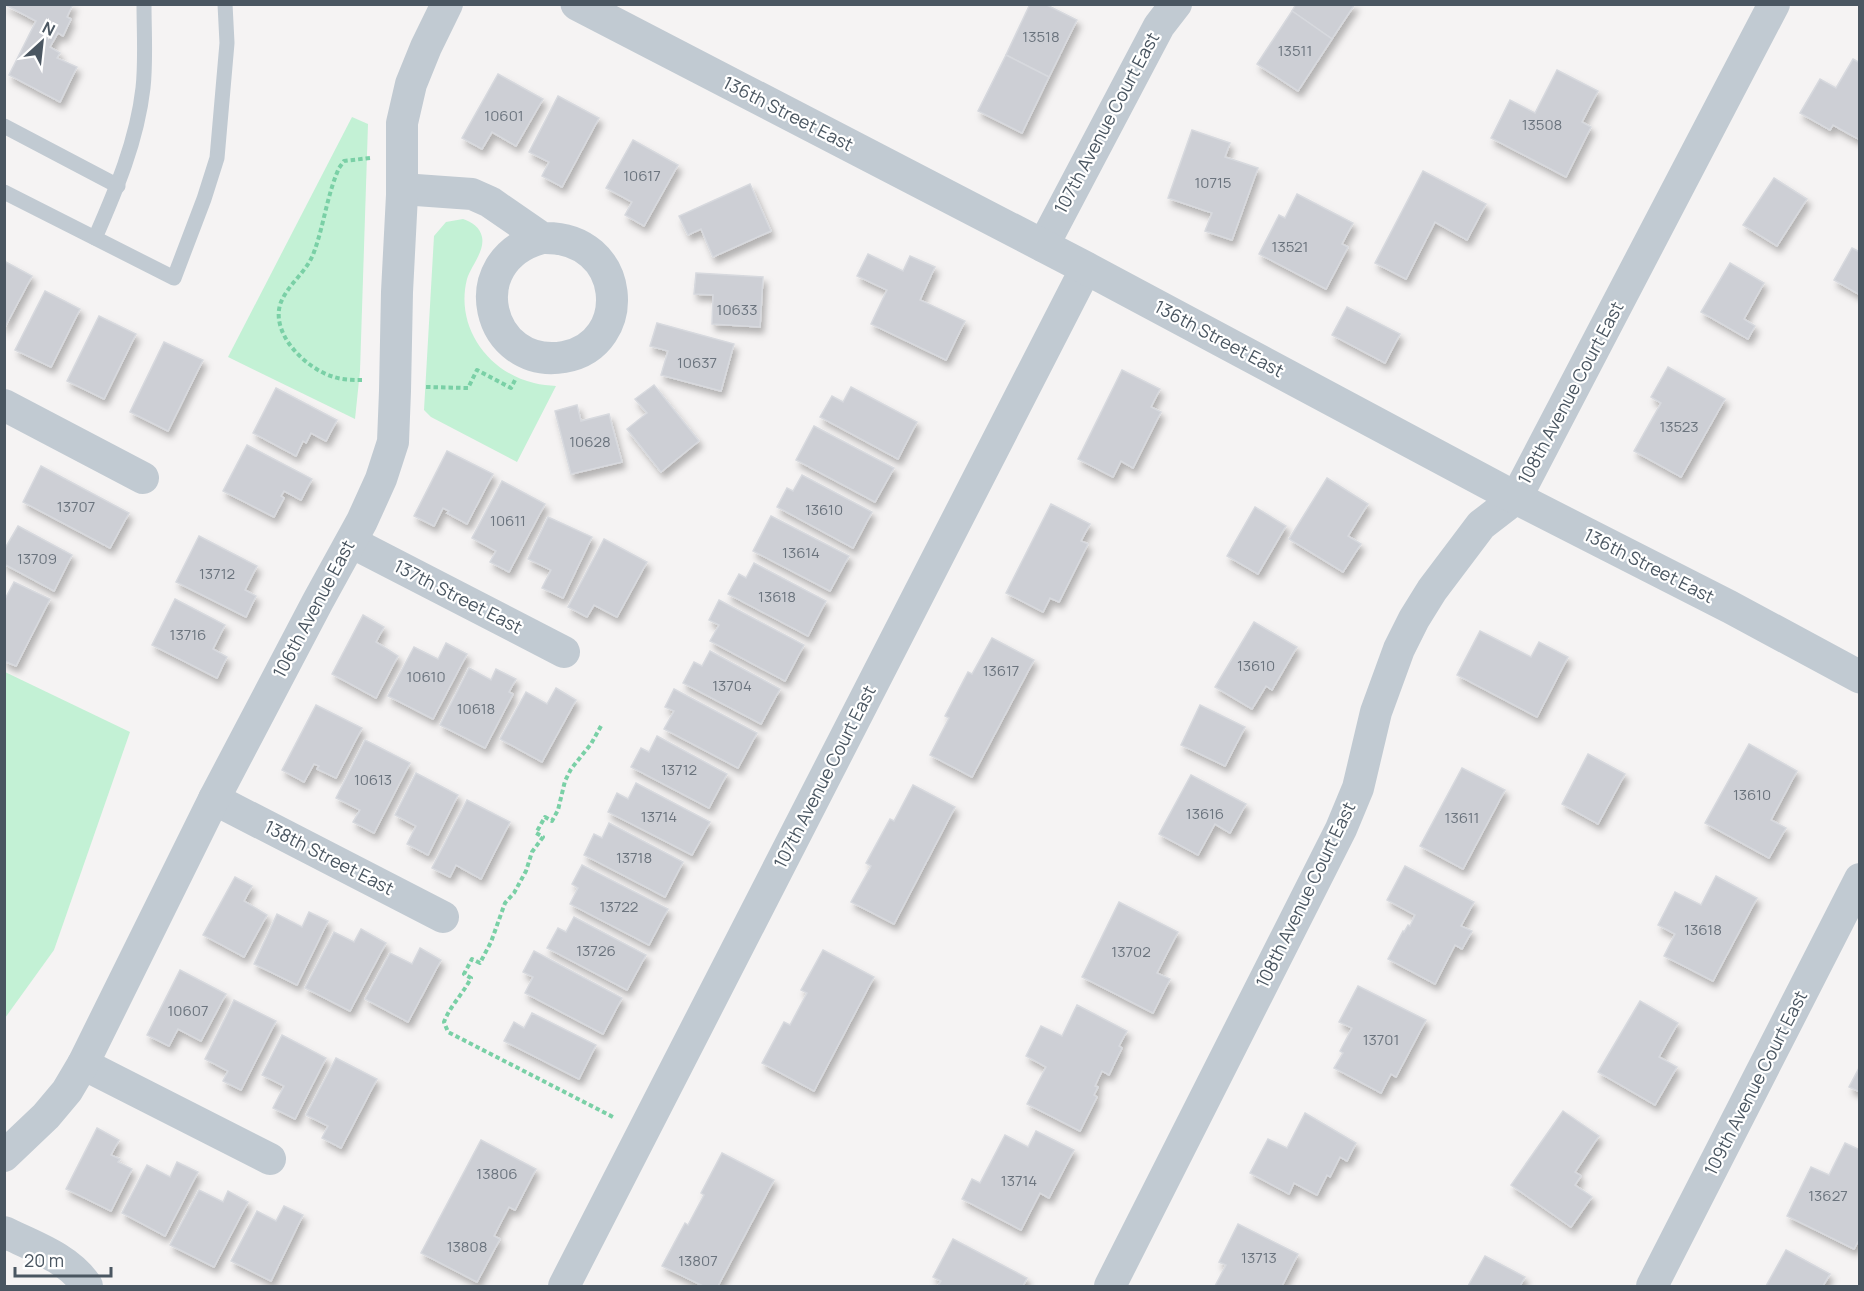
<svg xmlns="http://www.w3.org/2000/svg" width="1864" height="1291" font-family="Manrope,sans-serif">
	<style>
		.green { fill: #c3f1d5 }
		.building { fill: #cdcfd5; stroke: #d7d9de; stroke-width: 1.5; filter: url(#shadow) }
		.lines { fill: none; stroke-linecap: round; stroke-linejoin: round }
		.path { stroke: #7ad0a6; stroke-width: 4; stroke-dasharray: 4.5 3; stroke-linecap: butt }
		.service { stroke: #c1cad2; stroke-width: 15 }
		.minor { stroke: #c1cad2; stroke-width: 32 }
		.tertiary { stroke: #c1cad2; stroke-width: 33 }
		.labels { text-anchor: middle; stroke-width: 4.5; stroke-linejoin: round; paint-order: stroke }
		.number-label { font-size: 15px; fill: #6b747e }
		.street-label { font-size: 18px; fill: #4a5661; stroke: #fff }
	</style>
	<defs>
		<filter id="shadow"><feDropShadow dx="3.5" dy="6" stdDeviation="3" flood-color="#0004"/></filter>
	</defs>
	<rect width="100%" height="100%" fill="#f5f3f3"/>
	<g class="green">
		<polygon points="352,117 368,124 360,371 355,419 228,357"/>
		<path d="M463 219C472 222 480 227 482 237 485 251 471 266 467 279 455 326 487 372 534 383 541 385 549 385 556 386L517 462 431 417 424 410 434 236 446 222Z"/>
		<polygon points="5,672 130,732 54,950 5,1018"/>
	</g>
	<g class="building">
		<polygon points="4,4 73,4 67,17 71,19 63,36 58,33 50,47 60,53 57,58 77,67 60,102 9,75 36,21"/>
		<polygon points="1030,4 1045,4 1077,20 1049,77 1006,55"/>
		<polygon points="1296,4 1355,4 1332,39 1292,11"/>
		<polygon points="1292,11 1332,39 1298,91 1257,64"/>
		<polygon points="1006,55 1049,77 1022,133 978,111"/>
		<polygon points="1853,59 1860,63 1860,140 1833,125 1830,130 1800,113 1820,79 1836,88"/>
		<polygon points="1557,70 1598,91 1582,122 1591,127 1566,177 1491,138 1510,100 1535,113"/>
		<polygon points="498,74 543,99 516,146 492,132 482,149 462,138"/>
		<polygon points="558,96 599,118 562,187 542,176 549,162 529,152"/>
		<polygon points="1192,130 1230,143 1225,157 1258,168 1232,240 1205,231 1212,213 1168,198"/>
		<polygon points="633,140 678,165 644,226 625,215 632,202 606,188"/>
		<polygon points="1423,171 1486,204 1467,240 1435,222 1406,279 1375,263"/>
		<polygon points="1774,178 1807,199 1777,246 1743,225"/>
		<polygon points="750,184 771,231 713,257 701,229 688,235 679,216"/>
		<polygon points="1297,194 1353,223 1342,244 1348,247 1326,289 1259,254 1279,215 1285,218"/>
		<polygon points="1852,248 1860,252 1860,295 1834,280"/>
		<polygon points="868,254 903,271 910,256 935,267 920,300 965,321 946,360 871,324 887,290 857,276"/>
		<polygon points="4,261 32,276 4,329"/>
		<polygon points="1730,263 1764,283 1744,319 1755,326 1748,339 1701,312"/>
		<polygon points="696,273 763,277 760,327 712,324 713,295 694,294"/>
		<polygon points="45,291 80,309 51,367 15,350"/>
		<polygon points="1347,307 1400,334 1385,363 1332,335"/>
		<polygon points="99,316 136,334 104,399 67,381"/>
		<polygon points="657,323 734,344 721,391 661,375 668,351 650,346"/>
		<polygon points="164,342 203,360 168,431 130,412"/>
		<polygon points="1668,367 1725,399 1681,477 1634,451 1661,403 1651,397"/>
		<polygon points="1122,370 1160,389 1151,407 1161,412 1133,468 1121,461 1113,477 1078,459"/>
		<polygon points="654,385 699,441 661,472 627,429 647,413 635,399"/>
		<polygon points="851,387 917,422 898,459 820,417 832,396 843,402"/>
		<polygon points="276,388 337,420 326,441 311,433 306,443 303,441 296,456 253,433"/>
		<polygon points="577,405 581,421 609,414 622,462 571,474 555,411"/>
		<polygon points="814,426 894,468 875,502 796,460"/>
		<polygon points="247,445 312,479 301,500 284,491 281,496 284,498 274,517 223,491"/>
		<polygon points="447,451 493,474 467,524 447,513 449,511 443,508 434,526 414,516"/>
		<polygon points="41,466 129,513 110,548 23,502"/>
		<polygon points="802,475 872,512 853,548 777,507 787,488 793,491"/>
		<polygon points="1327,478 1368,504 1348,536 1361,544 1343,572 1289,539"/>
		<polygon points="502,481 545,504 509,572 490,562 496,551 472,538"/>
		<polygon points="1051,504 1090,524 1081,541 1088,544 1059,602 1050,598 1043,612 1006,593"/>
		<polygon points="1255,507 1286,526 1258,574 1227,556"/>
		<polygon points="771,516 849,556 830,591 753,551"/>
		<polygon points="548,517 592,537 563,598 542,588 551,570 528,559"/>
		<polygon points="18,526 72,555 54,591 4,564 4,550"/>
		<polygon points="199,536 257,566 245,590 256,596 246,617 176,582"/>
		<polygon points="604,539 647,562 617,617 594,605 587,617 568,607"/>
		<polygon points="754,563 826,601 808,636 728,594 739,574 746,578"/>
		<polygon points="14,582 50,599 16,666 4,661 4,601"/>
		<polygon points="175,599 225,625 213,649 227,657 217,678 152,645"/>
		<polygon points="719,600 804,645 785,681 710,641 719,625 709,620"/>
		<polygon points="363,615 384,627 376,642 398,656 376,698 332,674"/>
		<polygon points="1254,622 1297,647 1272,690 1266,686 1252,709 1215,687"/>
		<polygon points="1480,631 1531,657 1539,642 1568,657 1537,717 1457,675"/>
		<polygon points="992,638 1034,660 972,777 930,755 949,718 945,716 968,672 972,674"/>
		<polygon points="446,643 467,654 433,719 388,696 414,647 438,659"/>
		<polygon points="710,651 780,689 761,724 683,683 694,662 702,666"/>
		<polygon points="469,668 491,680 496,669 516,679 509,692 513,694 485,748 440,725"/>
		<polygon points="556,688 576,700 542,762 500,739 526,692 547,704"/>
		<polygon points="674,689 757,733 738,768 664,729 674,711 665,707"/>
		<polygon points="316,705 362,728 336,778 317,769 319,766 314,764 304,782 282,770"/>
		<polygon points="1200,705 1245,727 1225,766 1181,745"/>
		<polygon points="657,736 727,774 709,808 631,767 641,748 649,752"/>
		<polygon points="365,740 410,763 374,833 353,822 360,810 336,798"/>
		<polygon points="1749,744 1797,771 1771,820 1786,828 1769,858 1705,823"/>
		<polygon points="1588,754 1625,774 1598,824 1562,804"/>
		<polygon points="1462,768 1505,790 1463,869 1420,846"/>
		<polygon points="416,773 458,795 428,855 407,844 416,826 395,815"/>
		<polygon points="1191,775 1246,804 1230,833 1215,824 1198,855 1159,834"/>
		<polygon points="636,783 710,822 692,855 608,812 617,793 628,799"/>
		<polygon points="913,785 955,807 894,924 851,902 871,866 866,863 890,819 894,821"/>
		<polygon points="467,800 510,822 481,879 456,865 450,877 432,868"/>
		<polygon points="609,823 683,862 665,897 584,855 594,834 602,838"/>
		<polygon points="582,865 668,909 649,945 570,904 578,888 572,884"/>
		<polygon points="1405,866 1474,902 1461,926 1472,931 1462,949 1455,945 1435,984 1388,959 1403,931 1404,932 1408,925 1410,926 1415,915 1387,900"/>
		<polygon points="1716,876 1757,898 1713,981 1664,956 1675,934 1658,925 1675,892 1701,905"/>
		<polygon points="235,877 252,886 244,901 267,915 244,957 203,935"/>
		<polygon points="1119,902 1178,932 1157,973 1170,979 1153,1013 1082,977"/>
		<polygon points="309,912 328,921 297,985 254,964 277,914 302,927"/>
		<polygon points="574,917 646,955 627,990 547,948 558,928 566,932"/>
		<polygon points="361,929 386,943 350,1011 305,988 334,932 354,942"/>
		<polygon points="420,948 441,960 408,1022 365,999 390,953 412,964"/>
		<polygon points="823,950 874,977 814,1091 762,1063 784,1022 790,1025 807,993 801,990"/>
		<polygon points="534,951 622,998 603,1034 525,993 533,977 523,972"/>
		<polygon points="180,970 226,994 201,1041 178,1029 169,1046 147,1035"/>
		<polygon points="1358,986 1426,1020 1396,1077 1391,1074 1381,1093 1334,1068 1343,1053 1340,1051 1352,1028 1339,1022"/>
		<polygon points="234,1000 276,1021 241,1090 223,1081 228,1071 205,1059"/>
		<polygon points="1640,1001 1678,1023 1659,1057 1677,1067 1655,1105 1598,1072"/>
		<polygon points="1077,1005 1127,1031 1119,1046 1122,1048 1109,1075 1102,1071 1095,1086 1098,1087 1094,1095 1097,1097 1080,1131 1027,1104 1046,1067 1026,1056 1041,1026 1062,1036"/>
		<polygon points="532,1013 596,1045 579,1079 504,1041 514,1022 524,1028"/>
		<polygon points="282,1035 326,1058 295,1119 273,1108 284,1086 262,1075"/>
		<polygon points="336,1058 377,1079 341,1148 322,1138 328,1126 306,1115"/>
		<polygon points="1860,1066 1860,1092 1849,1087"/>
		<polygon points="1563,1111 1599,1136 1575,1172 1581,1176 1575,1185 1592,1197 1571,1227 1511,1185"/>
		<polygon points="1305,1113 1356,1143 1347,1161 1340,1157 1330,1177 1327,1175 1317,1195 1294,1183 1289,1194 1250,1173 1268,1139 1287,1148"/>
		<polygon points="97,1128 119,1140 111,1155 120,1159 118,1162 132,1169 111,1211 66,1189"/>
		<polygon points="1036,1131 1074,1150 1049,1198 1040,1193 1021,1230 962,1199 972,1179 980,1183 1005,1135 1028,1147"/>
		<polygon points="481,1140 536,1169 515,1210 509,1207 494,1236 500,1239 477,1282 421,1253"/>
		<polygon points="1845,1143 1860,1150 1860,1238 1854,1249 1787,1216 1811,1167 1829,1175"/>
		<polygon points="722,1153 774,1180 718,1286 703,1286 662,1266 685,1223 688,1225 704,1195 701,1193"/>
		<polygon points="177,1162 198,1172 165,1236 122,1213 147,1165 170,1177"/>
		<polygon points="199,1190 223,1202 228,1191 248,1202 214,1267 170,1245"/>
		<polygon points="284,1206 303,1215 271,1281 231,1261 257,1211 276,1221"/>
		<polygon points="1238,1224 1298,1254 1282,1286 1215,1286 1226,1265 1219,1262"/>
		<polygon points="953,1239 1027,1278 1023,1286 938,1286 941,1281 933,1277"/>
		<polygon points="1786,1250 1830,1274 1823,1286 1766,1286"/>
		<polygon points="1485,1256 1525,1277 1520,1286 1468,1286"/>
	</g>
	<g class="lines">
		<g class="path">
			<path d="M362 380C353 380 343 380 334 377 306 369 269 333 281 302 289 283 307 272 314 252 324 225 327 195 339 168L344 161 370 158"/>
			<polyline points="426,387 468,388 477,370 511,388 515,380"/>
			<path d="M601 726 591 744 571 769 565 781 558 810 552 821 545 817 536 833 543 837 532 852 526 871 514 893 505 903 491 942 480 963 472 959 464 974 471 978C463 994 450 1006 444 1022L448 1032 615 1118"/>
		</g>
		<g class="service">
			<polyline points="4,126 118,186"/>
			<polyline points="4,192 174,278 204,199 217,158 227,43 225,4"/>
			<path d="M95 238C116 190 137 141 143 88 146 61 144 32 144 4"/>
		</g>
		<g class="minor">
			<path d="M402 189 472 194 490 202 542 238C460 260 487 370 564 357 634 345 628 235 542 238"/>
			<polyline points="1043,246 1159,26 1176,4"/>
			<polyline points="4,405 143,478"/>
			<polyline points="351,542 564,652"/>
			<polyline points="214,799 443,917"/>
			<polyline points="83,1064 270,1159"/>
			<polyline points="4,1156 46,1116 67,1091 83,1064 214,799 318,601 362,521 381,479 393,442 395,391 397,292 402,195 402,123 411,84 426,47 447,4"/>
			<path d="M4 1232C33 1246 69 1258 87 1286"/>
			<polyline points="564,1286 1086,268"/>
			<polyline points="1110,1286 1341,829 1358,788 1376,712 1399,649 1414,619 1432,590 1481,525 1516,498 1774,4"/>
			<polyline points="1652,1286 1860,879"/>
		</g>
		<polyline class="tertiary" points="577,4 1086,268 1516,498 1730,607 1860,677"/>
	</g>
	<g class="labels">
		<g class="number-label">
			<text x="1041" y="42">13518</text>
			<text x="1295" y="56">13511</text>
			<text x="504" y="121">10601</text>
			<text x="1542" y="130">13508</text>
			<text x="642" y="181">10617</text>
			<text x="1213" y="188">10715</text>
			<text x="1290" y="252">13521</text>
			<text x="737" y="315">10633</text>
			<text x="697" y="368">10637</text>
			<text x="1679" y="432">13523</text>
			<text x="590" y="447">10628</text>
			<text x="76" y="512">13707</text>
			<text x="824" y="515">13610</text>
			<text x="508" y="526">10611</text>
			<text x="801" y="558">13614</text>
			<text x="37" y="564">13709</text>
			<text x="217" y="579">13712</text>
			<text x="777" y="602">13618</text>
			<text x="188" y="640">13716</text>
			<text x="1256" y="671">13610</text>
			<text x="1001" y="676">13617</text>
			<text x="426" y="682">10610</text>
			<text x="732" y="691">13704</text>
			<text x="476" y="714">10618</text>
			<text x="679" y="775">13712</text>
			<text x="373" y="785">10613</text>
			<text x="1752" y="800">13610</text>
			<text x="1205" y="819">13616</text>
			<text x="659" y="822">13714</text>
			<text x="1462" y="823">13611</text>
			<text x="634" y="863">13718</text>
			<text x="619" y="912">13722</text>
			<text x="1703" y="935">13618</text>
			<text x="596" y="956">13726</text>
			<text x="1131" y="957">13702</text>
			<text x="188" y="1016">10607</text>
			<text x="1381" y="1045">13701</text>
			<text x="497" y="1179">13806</text>
			<text x="1019" y="1186">13714</text>
			<text x="1828" y="1201">13627</text>
			<text x="467" y="1252">13808</text>
			<text x="1259" y="1263">13713</text>
			<text x="698" y="1266">13807</text>
		</g>
		<g class="street-label">
			<text transform="translate(788 114) rotate(27)" y="6">136th Street East</text>
			<text transform="translate(1107 123) rotate(-62)" y="6">107th Avenue Court East</text>
			<text transform="translate(1219 339) rotate(28)" y="6">136th Street East</text>
			<text transform="translate(1571 393) rotate(-62)" y="6">108th Avenue Court East</text>
			<text transform="translate(1649 566) rotate(27)" y="6">136th Street East</text>
			<text transform="translate(458 597) rotate(27)" y="6">137th Street East</text>
			<text transform="translate(314 609) rotate(-62)" y="6">106th Avenue East</text>
			<text transform="translate(825 777) rotate(-63)" y="6">107th Avenue Court East</text>
			<text transform="translate(329 858) rotate(27)" y="6">138th Street East</text>
			<text transform="translate(1306 895) rotate(-64)" y="6">108th Avenue Court East</text>
			<text transform="translate(1756 1083) rotate(-63)" y="6">109th Avenue Court East</text>
		</g>
	</g>
	<rect width="1864" height="1291" fill="none" stroke="#4a5661" stroke-width="12"/>
	<g transform="translate(42 42) rotate(27)" stroke="#ffffff" stroke-width="4.5" paint-order="stroke">
	<path d="M0-4.5L10 22L0 15L-10 22Z" fill="#4a5661"/>
	<text y="-9" font-size="16" font-weight="bold" text-anchor="middle" fill="#4a5661">N</text>
	</g>
	<path d="M15 1267v9h96v-9" fill="none" stroke="#4a5661" stroke-width="3"/>
	<text x="24" y="1267" font-size="18" fill="#4a5661" stroke="#ffffff" stroke-width="4.5" paint-order="stroke">20 m</text>
</svg>
